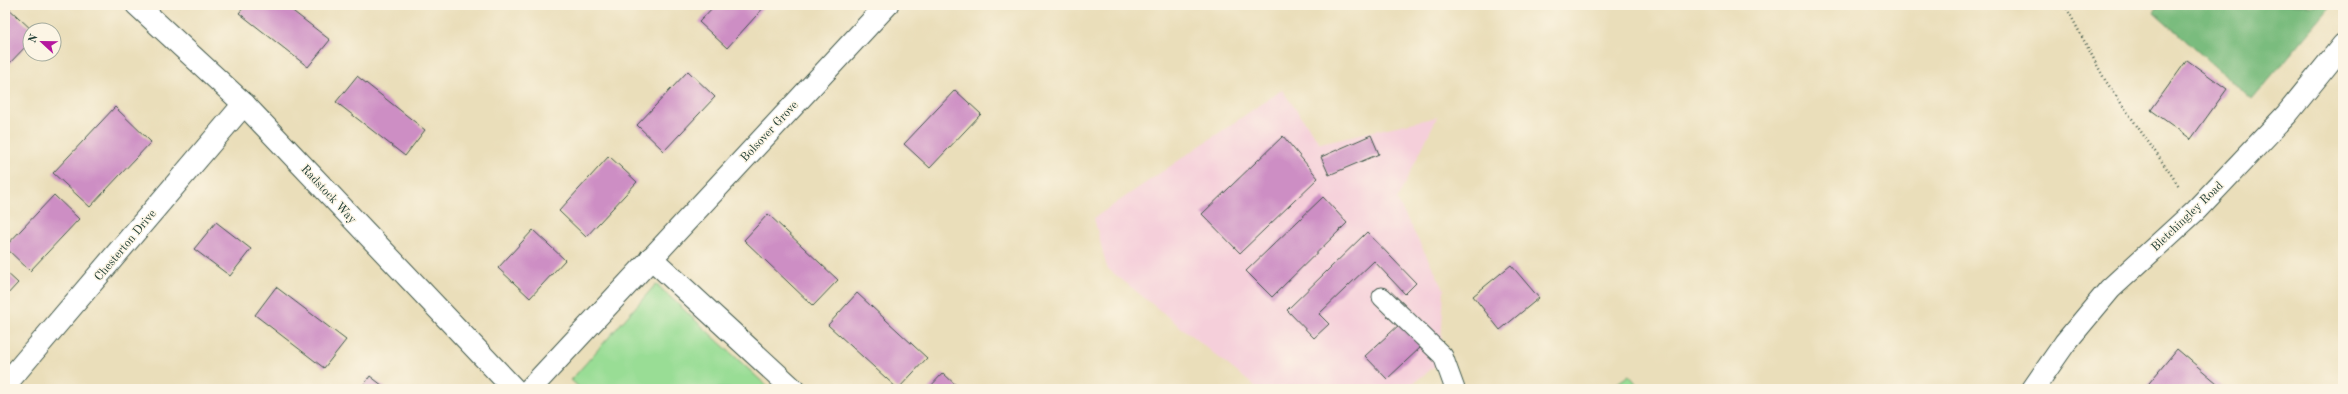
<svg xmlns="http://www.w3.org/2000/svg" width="2348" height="394" font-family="'Old Standard TT',serif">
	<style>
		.built { fill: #f5cfda }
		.green { fill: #99dd95; stroke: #5c8d64 }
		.forest { fill: #7abc7e; stroke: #4c7c59 }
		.building { fill: #cd8ec4 }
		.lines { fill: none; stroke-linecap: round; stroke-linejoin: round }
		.service-casing { stroke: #3d5548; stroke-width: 21 }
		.minor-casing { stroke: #3d5548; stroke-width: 24 }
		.tertiary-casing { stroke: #3d5548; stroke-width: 24 }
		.path { stroke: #3d5548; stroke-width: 2.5; stroke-dasharray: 1 3; stroke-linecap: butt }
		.service { stroke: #fff; stroke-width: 19 }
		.minor { stroke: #fff; stroke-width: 22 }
		.tertiary { stroke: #fff; stroke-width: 22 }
		.labels { text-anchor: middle; stroke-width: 3; stroke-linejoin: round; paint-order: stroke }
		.street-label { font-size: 12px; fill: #1f3d34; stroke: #fcf5e5 }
	</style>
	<rect width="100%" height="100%" fill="#fcf5e5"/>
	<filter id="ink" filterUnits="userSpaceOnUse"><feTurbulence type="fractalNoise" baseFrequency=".025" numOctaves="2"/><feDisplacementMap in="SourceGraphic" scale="8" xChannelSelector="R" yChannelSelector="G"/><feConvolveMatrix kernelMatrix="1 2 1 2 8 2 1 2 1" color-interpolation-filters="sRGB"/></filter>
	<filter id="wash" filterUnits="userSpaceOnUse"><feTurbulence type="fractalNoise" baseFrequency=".012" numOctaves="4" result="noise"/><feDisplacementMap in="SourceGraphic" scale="16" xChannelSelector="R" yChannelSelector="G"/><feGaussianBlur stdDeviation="0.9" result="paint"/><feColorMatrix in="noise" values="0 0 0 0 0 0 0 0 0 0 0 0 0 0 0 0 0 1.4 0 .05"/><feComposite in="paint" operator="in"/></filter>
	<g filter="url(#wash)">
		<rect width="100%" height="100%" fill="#eadeba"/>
		<polygon class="built" points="1282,90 1320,143 1437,117 1397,200 1444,289 1440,362 1406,389 1258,389 1107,268 1094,218"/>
		<g class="green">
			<polygon points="656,284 770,389 581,389 571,380"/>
			<polygon points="1629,375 1641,389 1609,389"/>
		</g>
		<polygon class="forest" points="2159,5 2332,5 2252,100 2154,12"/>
		<g id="blocks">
			<g class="building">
				<polygon points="5,5 32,30 30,42 5,68"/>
				<polygon points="246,5 285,5 330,40 308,67 239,13"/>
				<polygon points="715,5 766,5 727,48 699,22"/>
				<polygon points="2187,60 2227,89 2191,139 2151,110"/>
				<polygon points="688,71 715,97 664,151 637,125"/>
				<polygon points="357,76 425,130 405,156 336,102"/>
				<polygon points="955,90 981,114 930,168 904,144"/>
				<polygon points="115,107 151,142 90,207 53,173"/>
				<polygon points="1371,135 1379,154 1329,175 1321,157"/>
				<polygon points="1283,136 1318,178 1240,253 1202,214"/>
				<polygon points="609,156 637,182 586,237 559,211"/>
				<polygon points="54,195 79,219 30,271 5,247"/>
				<polygon points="1323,197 1347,223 1272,297 1246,271"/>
				<polygon points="768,214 838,280 813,306 744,240"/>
				<polygon points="216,222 251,249 230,276 194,249"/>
				<polygon points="533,230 565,260 530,298 498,268"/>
				<polygon points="1367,232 1416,283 1405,294 1374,261 1319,314 1329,324 1314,338 1287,310"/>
				<polygon points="1511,265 1539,298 1500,330 1473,296"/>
				<polygon points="5,271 18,283 5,297"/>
				<polygon points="276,287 346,340 324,368 255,315"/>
				<polygon points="857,293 927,358 898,389 828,325"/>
				<polygon points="1400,324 1421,347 1387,379 1365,356"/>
				<polygon points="2177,349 2224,389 2145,388"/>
				<polygon points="943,373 960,389 928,389"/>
				<polygon points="370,376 387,389 361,389"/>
			</g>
		</g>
	</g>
	<g filter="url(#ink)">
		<use href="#blocks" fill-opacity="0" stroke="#3d5548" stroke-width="1"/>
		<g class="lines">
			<g class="service-casing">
				<polyline id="service" points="1382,297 1443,356 1455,389"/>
			</g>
			<g class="minor-casing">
				<g id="minor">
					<polyline points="137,5 244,104 514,389"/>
					<polyline points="651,258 793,389"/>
					<polyline points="5,385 244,104"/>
					<polyline points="530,389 887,5"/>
				</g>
			</g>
			<g class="tertiary-casing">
				<polyline id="tertiary" points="2033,389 2065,343 2110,289 2196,210 2287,114 2343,45"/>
			</g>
			<polyline class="path" points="2065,5 2105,80 2179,186"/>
			<use href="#service" class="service"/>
			<use href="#minor" class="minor"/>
			<use href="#tertiary" class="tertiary"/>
		</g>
	</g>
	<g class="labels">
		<g class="street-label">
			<text transform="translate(769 131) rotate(-47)" y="4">Bolsover Grove</text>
			<text transform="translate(329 194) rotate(47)" y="4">Radstock Way</text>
			<text transform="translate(2187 216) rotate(-44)" y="4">Bletchingley Road</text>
			<text transform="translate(125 245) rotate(-50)" y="4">Chesterton Drive</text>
		</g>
	</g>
	<rect width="2348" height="394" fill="none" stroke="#fcf5e5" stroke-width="20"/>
	<g transform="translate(42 42) rotate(292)"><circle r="19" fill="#fcf5e5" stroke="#a4ab9e"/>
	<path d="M0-3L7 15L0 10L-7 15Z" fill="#b5179e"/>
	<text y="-6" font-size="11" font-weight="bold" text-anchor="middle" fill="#1f3d34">N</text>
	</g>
</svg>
